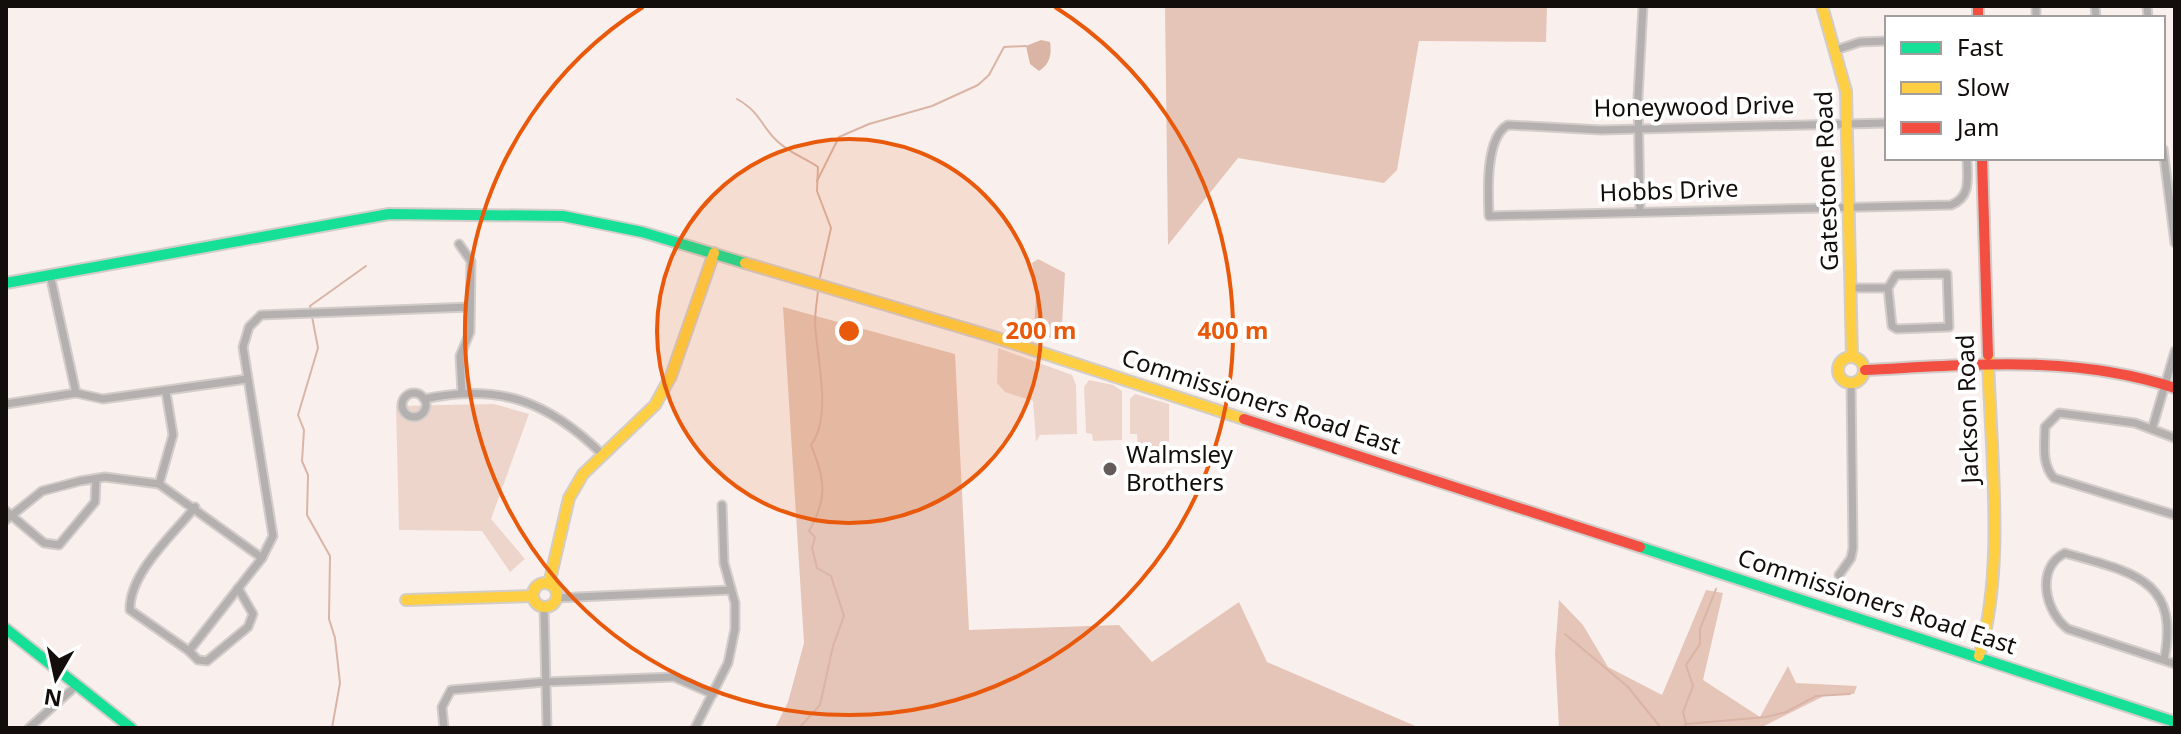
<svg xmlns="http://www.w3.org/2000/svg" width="2181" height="734" font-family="'Noto Sans',sans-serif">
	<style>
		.green { fill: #edd5cc }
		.forest { fill: #e5c5b8 }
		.water { fill: #dab4a5 }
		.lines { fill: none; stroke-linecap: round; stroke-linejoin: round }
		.stream { stroke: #dab4a5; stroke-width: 2 }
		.street-casing { stroke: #d3cdca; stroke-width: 11 }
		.fast-casing { stroke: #d3cdca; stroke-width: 14 }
		.slow-casing { stroke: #d3cdca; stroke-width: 14 }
		.jam-casing { stroke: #d3cdca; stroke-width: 14 }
		.street { stroke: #b4b0af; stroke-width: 7 }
		.fast { stroke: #16e098; stroke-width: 10 }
		.slow { stroke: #ffcf43; stroke-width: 10 }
		.jam { stroke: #f24e42; stroke-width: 10 }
		.ring { fill: none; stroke: #e8590c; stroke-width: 4 }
		.poi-dot { fill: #645c5a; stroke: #fff; stroke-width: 3 }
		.labels { text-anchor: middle; stroke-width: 8; stroke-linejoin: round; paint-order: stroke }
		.street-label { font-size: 24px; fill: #130d0b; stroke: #fff }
		.poi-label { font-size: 24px; fill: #130d0b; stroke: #fff; text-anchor: start }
		.centre { fill: #e8590c; stroke: #fff; stroke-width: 4 }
		.ring-label { font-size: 24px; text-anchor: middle; font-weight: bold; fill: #e8590c; stroke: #fff; stroke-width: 8; stroke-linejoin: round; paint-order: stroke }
	</style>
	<rect width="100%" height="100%" fill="#f9f0ed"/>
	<g class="green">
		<polygon points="998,348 1072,375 1076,385 1077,434 1040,435 1036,442 1033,401 1005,392 997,383"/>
		<polygon points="1089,380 1113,385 1122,391 1122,440 1093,441 1092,434 1086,433 1084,387"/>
		<polygon points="1135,394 1169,404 1169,462 1139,462 1137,434 1130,434 1130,399"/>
		<polygon points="494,404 529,414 491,519 525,559 510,572 482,531 399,530 396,406"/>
	</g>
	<g class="forest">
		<polygon points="1165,6 1547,6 1546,42 1419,41 1397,170 1384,183 1238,158 1168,245"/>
		<polygon points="1038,259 1065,273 1061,343 1034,330 1036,295 1032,263"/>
		<polygon points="783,307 955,354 969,630 1119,625 1152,662 1239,602 1267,662 1420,728 775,728 788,702 804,643"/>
		<polygon points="1706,590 1723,593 1703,680 1760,717 1788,666 1796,683 1857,686 1854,694 1826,695 1760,728 1559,728 1555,653 1559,600 1583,625 1608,667 1662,695"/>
	</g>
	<path class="water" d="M1041 40 1050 42C1052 54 1050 64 1039 71L1030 64 1026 46Z"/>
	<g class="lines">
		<g class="stream">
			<path d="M737 99C760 112 760 124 776 140 789 153 803 157 818 167L817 191 831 228 820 277"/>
			<polyline points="817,181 839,137 869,124 932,106 978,85 989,75 1004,47 1026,46"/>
			<polyline points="1565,634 1628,687 1661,728"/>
			<polyline points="1686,724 1683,712 1693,686 1686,665 1700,644 1700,629 1716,589"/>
			<polyline points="332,728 340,683 335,638 329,619 330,556 307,515 308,475 302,461 304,430 298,415 318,348 310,306 366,266"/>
			<path d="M799 728 820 705 833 646 844 616 831 576 817 568 812 548 815 537 809 531C828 498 825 479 811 445 833 415 816 356 815 322 815 312 817 301 818 291"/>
			<polyline points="1683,728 1686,724 1766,717 1786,712 1816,696 1850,694"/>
		</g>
		<g class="street-casing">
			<g id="street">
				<polyline points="2036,6 2036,18"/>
				<polyline points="2095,6 2096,18"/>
				<polyline points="2147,6 2148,18"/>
				<polyline points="1836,50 1860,42 1887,41"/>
				<path d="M1887 123 1601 130 1508 125C1485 137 1488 193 1489 216L1951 205C1972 197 1967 177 1967 158"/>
				<polyline points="2163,149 2175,243"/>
				<polyline points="1640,211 1638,97 1643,6"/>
				<polyline points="459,244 471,261 470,332 460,356 462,393"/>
				<polyline points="51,279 76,393"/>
				<polyline points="1851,288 1888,288 1896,275 1947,274 1949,327 1897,329 1892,326 1888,288"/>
				<circle cx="414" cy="405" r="12"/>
				<path d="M424 399C500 383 548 401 603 455"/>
				<polyline points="6,404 76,393 103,399 247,379"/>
				<polyline points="2152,429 2175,351"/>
				<path d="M2175 438 2135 423 2059 413 2045 427C2045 444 2041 464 2054 478L2175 515"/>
				<polyline points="159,484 173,435 166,392"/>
				<path d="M195 507C173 535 129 573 130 610L189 651 262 558 273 536 243 347 249 327 261 315 470 307"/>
				<polyline points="6,511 44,543 59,545 95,502 96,479"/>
				<polyline points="6,520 42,491 80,481 105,477 159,484 262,558"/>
				<polyline points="1839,575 1851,558 1853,548 1851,383"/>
				<polyline points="556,598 731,590"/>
				<polyline points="544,607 547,728"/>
				<polyline points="189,651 198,660 207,661 248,627 253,614 238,588"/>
				<path d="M2164 660C2181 578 2130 572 2065 553 2035 568 2045 612 2068 629L2175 664"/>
				<polyline points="29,728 77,685"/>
				<polyline points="444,728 442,707 451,690 545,682 674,677 713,694"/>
				<polyline points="695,728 728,663 735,629 735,603 724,563 722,505"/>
			</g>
		</g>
		<g class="fast-casing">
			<g id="fast">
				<polyline points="6,283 389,214 563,216 642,232 745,263"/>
				<polyline points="1640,547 2175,722"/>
				<polyline points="6,629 131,728"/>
			</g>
		</g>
		<g class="slow-casing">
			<g id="slow">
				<polyline points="1822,6 1846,91 1852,357"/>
				<polyline points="745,263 994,337 1244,419"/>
				<circle cx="1851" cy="370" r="13"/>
				<circle cx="545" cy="595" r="12"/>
				<polyline points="549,584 569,498 583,474 655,405 671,376 714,253"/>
				<polyline points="406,600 533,596"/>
				<path d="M1979 656C2006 569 1990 447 1988 355"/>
			</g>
		</g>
		<g class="jam-casing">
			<g id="jam">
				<polyline points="1978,6 1978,18"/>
				<polyline points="1982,158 1988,355"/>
				<path d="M1865 370C1971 365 2073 354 2175 388"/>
				<polyline points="1244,419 1640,547"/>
			</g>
		</g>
		<use href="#street" class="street"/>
		<use href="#fast" class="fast"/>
		<use href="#slow" class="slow"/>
		<use href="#jam" class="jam"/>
	</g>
	<circle cx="849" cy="331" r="192" fill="#e8590c" fill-opacity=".12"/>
	<g class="ring">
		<circle cx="849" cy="331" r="192"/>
		<path d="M1055 7A384 384 0 1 1 643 7"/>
	</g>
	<circle class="poi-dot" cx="1110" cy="469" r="8"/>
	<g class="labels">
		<g class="street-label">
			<text transform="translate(1694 107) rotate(-1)" y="8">Honeywood Drive</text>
			<text transform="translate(1827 181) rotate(-92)" y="8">Gatestone Road</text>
			<text transform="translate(1669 191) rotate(-2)" y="8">Hobbs Drive</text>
			<text transform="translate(1261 402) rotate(18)" y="8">Commissioners Road East</text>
			<text transform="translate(1968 409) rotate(-92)" y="8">Jackson Road</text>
			<text transform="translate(1877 602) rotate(18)" y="8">Commissioners Road East</text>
		</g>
		<g class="poi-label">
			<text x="1126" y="463">Walmsley<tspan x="1126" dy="28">Brothers</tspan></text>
		</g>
	</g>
	<circle cx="849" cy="331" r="12" class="centre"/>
	<g class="ring-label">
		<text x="1041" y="339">200 m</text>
		<text x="1233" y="339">400 m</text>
	</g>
	<rect width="2181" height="734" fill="none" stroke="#130d0b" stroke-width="16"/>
	<rect x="1885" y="16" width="280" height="144" fill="#ffffff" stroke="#a19e9d" stroke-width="2"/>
	<rect x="1901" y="42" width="40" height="12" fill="#16e098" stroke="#a19e9d" stroke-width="2"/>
	<text x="1957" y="56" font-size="24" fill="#130d0b">Fast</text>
	<rect x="1901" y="82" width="40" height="12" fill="#ffcf43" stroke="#a19e9d" stroke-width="2"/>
	<text x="1957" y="96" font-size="24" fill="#130d0b">Slow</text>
	<rect x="1901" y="122" width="40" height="12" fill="#f24e42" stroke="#a19e9d" stroke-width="2"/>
	<text x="1957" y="136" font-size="24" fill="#130d0b">Jam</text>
	<g transform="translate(56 678) rotate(189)" stroke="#ffffff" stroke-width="6" paint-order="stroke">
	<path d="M0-6L14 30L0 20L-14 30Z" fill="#130d0b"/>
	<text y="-12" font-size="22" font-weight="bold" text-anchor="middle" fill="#130d0b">N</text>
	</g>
</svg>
